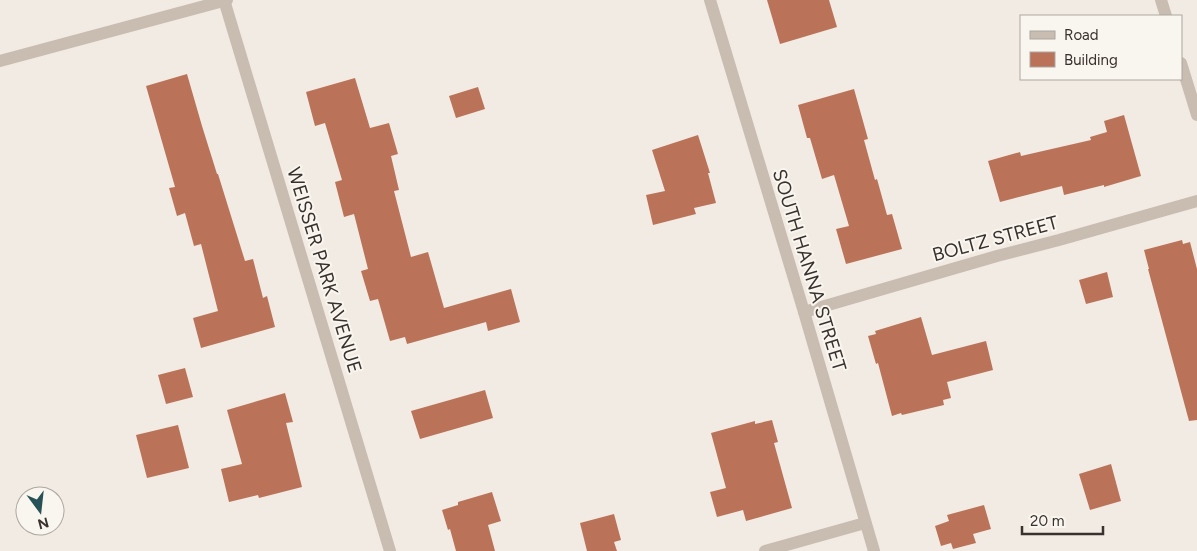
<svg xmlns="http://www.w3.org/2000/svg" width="1197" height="551" font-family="Figtree,sans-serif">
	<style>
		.building { fill: #ba7359 }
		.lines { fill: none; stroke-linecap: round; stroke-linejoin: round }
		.minor { stroke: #c9bcb0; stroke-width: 12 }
		.labels { text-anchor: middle; stroke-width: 4; stroke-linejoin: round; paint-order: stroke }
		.street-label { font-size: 19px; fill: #39312d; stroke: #f9f5ef }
	</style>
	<rect width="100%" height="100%" fill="#f2ebe3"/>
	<g class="building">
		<polygon points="767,0 829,0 837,27 780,44"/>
		<polygon points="187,74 202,126 217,174 218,174 245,261 253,259 263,298 267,296 275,327 201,348 193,318 218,311 201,244 194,246 185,213 177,216 169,188 175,187 146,86"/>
		<polygon points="355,78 370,128 389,123 398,154 391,156 399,190 394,191 411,257 428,252 444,308 511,289 520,322 488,331 486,322 407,344 405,337 390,341 378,299 370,301 361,271 368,269 354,214 344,217 335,182 342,180 325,123 315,126 306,92"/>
		<polygon points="478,87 485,109 456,118 449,96"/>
		<polygon points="854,89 868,139 864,140 875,180 877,179 887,215 892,214 902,249 846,264 836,229 849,226 834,175 822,179 810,138 807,138 798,105"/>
		<polygon points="1124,115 1141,176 1104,187 1104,185 1064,195 1062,186 1000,202 988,161 1020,152 1021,156 1091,140 1090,137 1107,132 1104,121"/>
		<polygon points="698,135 710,173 708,173 716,203 694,208 696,214 653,225 646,195 665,191 652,150"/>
		<polygon points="1182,240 1183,244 1190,242 1197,269 1197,420 1189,421 1148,269 1149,269 1144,250"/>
		<polygon points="1107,272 1113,297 1086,304 1079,280"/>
		<polygon points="921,317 932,355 986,341 993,370 947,382 951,398 943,400 944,405 902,415 901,413 892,416 878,363 876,364 868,336 876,334 875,331"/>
		<polygon points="185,368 193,397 166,404 158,375"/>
		<polygon points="485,390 493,418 420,439 411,411"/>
		<polygon points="285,393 293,422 286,423 302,487 259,498 258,495 229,502 221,469 242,464 227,410"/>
		<polygon points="772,420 778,442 774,443 792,508 746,521 743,510 717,517 710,492 726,488 711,433 755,421 755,424"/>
		<polygon points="178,425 189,468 147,478 136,435"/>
		<polygon points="1111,464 1121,501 1090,510 1079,474"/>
		<polygon points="492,492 501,521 488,525 495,551 456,551 450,529 448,530 442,510 458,505 458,502"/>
		<polygon points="984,505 991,529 973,534 976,543 953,549 951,543 941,546 935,526 949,521 947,515"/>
		<polygon points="614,514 621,540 614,542 617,551 587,551 580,523"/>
	</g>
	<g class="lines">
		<g class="minor">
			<polyline points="224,0 390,551"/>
			<polyline points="710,0 804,312 874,551"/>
			<polyline points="1161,0 1166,16"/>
			<polyline points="0,61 227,0"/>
			<polyline points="1181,63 1197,115"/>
			<polyline points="804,312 997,256 1059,240 1197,201"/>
			<polyline points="765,551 865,523"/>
		</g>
	</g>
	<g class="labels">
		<g class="street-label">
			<text transform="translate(995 238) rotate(-15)" y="7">BOLTZ STREET</text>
			<text transform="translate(325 270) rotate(73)" y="7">WEISSER PARK AVENUE</text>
			<text transform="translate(810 270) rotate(73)" y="7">SOUTH HANNA STREET</text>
		</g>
	</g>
	<rect x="1020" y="15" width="162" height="65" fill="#f9f5ef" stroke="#aca7a1"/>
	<rect x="1030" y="31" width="25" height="8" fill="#c9bcb0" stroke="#aca7a1"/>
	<text x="1064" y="40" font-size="15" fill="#39312d">Road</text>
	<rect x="1030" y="52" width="25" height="15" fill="#ba7359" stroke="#aca7a1"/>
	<text x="1064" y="65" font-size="15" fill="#39312d">Building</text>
	<g transform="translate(40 511) rotate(165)"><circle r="24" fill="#f9f5ef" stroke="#aca7a1"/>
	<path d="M0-4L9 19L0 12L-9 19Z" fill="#265257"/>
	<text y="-8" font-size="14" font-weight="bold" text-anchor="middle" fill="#39312d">N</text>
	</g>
	<path d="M1022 526v8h81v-8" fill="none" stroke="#39312d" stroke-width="2.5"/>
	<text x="1030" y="526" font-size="15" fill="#39312d" stroke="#f9f5ef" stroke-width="4" paint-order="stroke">20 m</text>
</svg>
